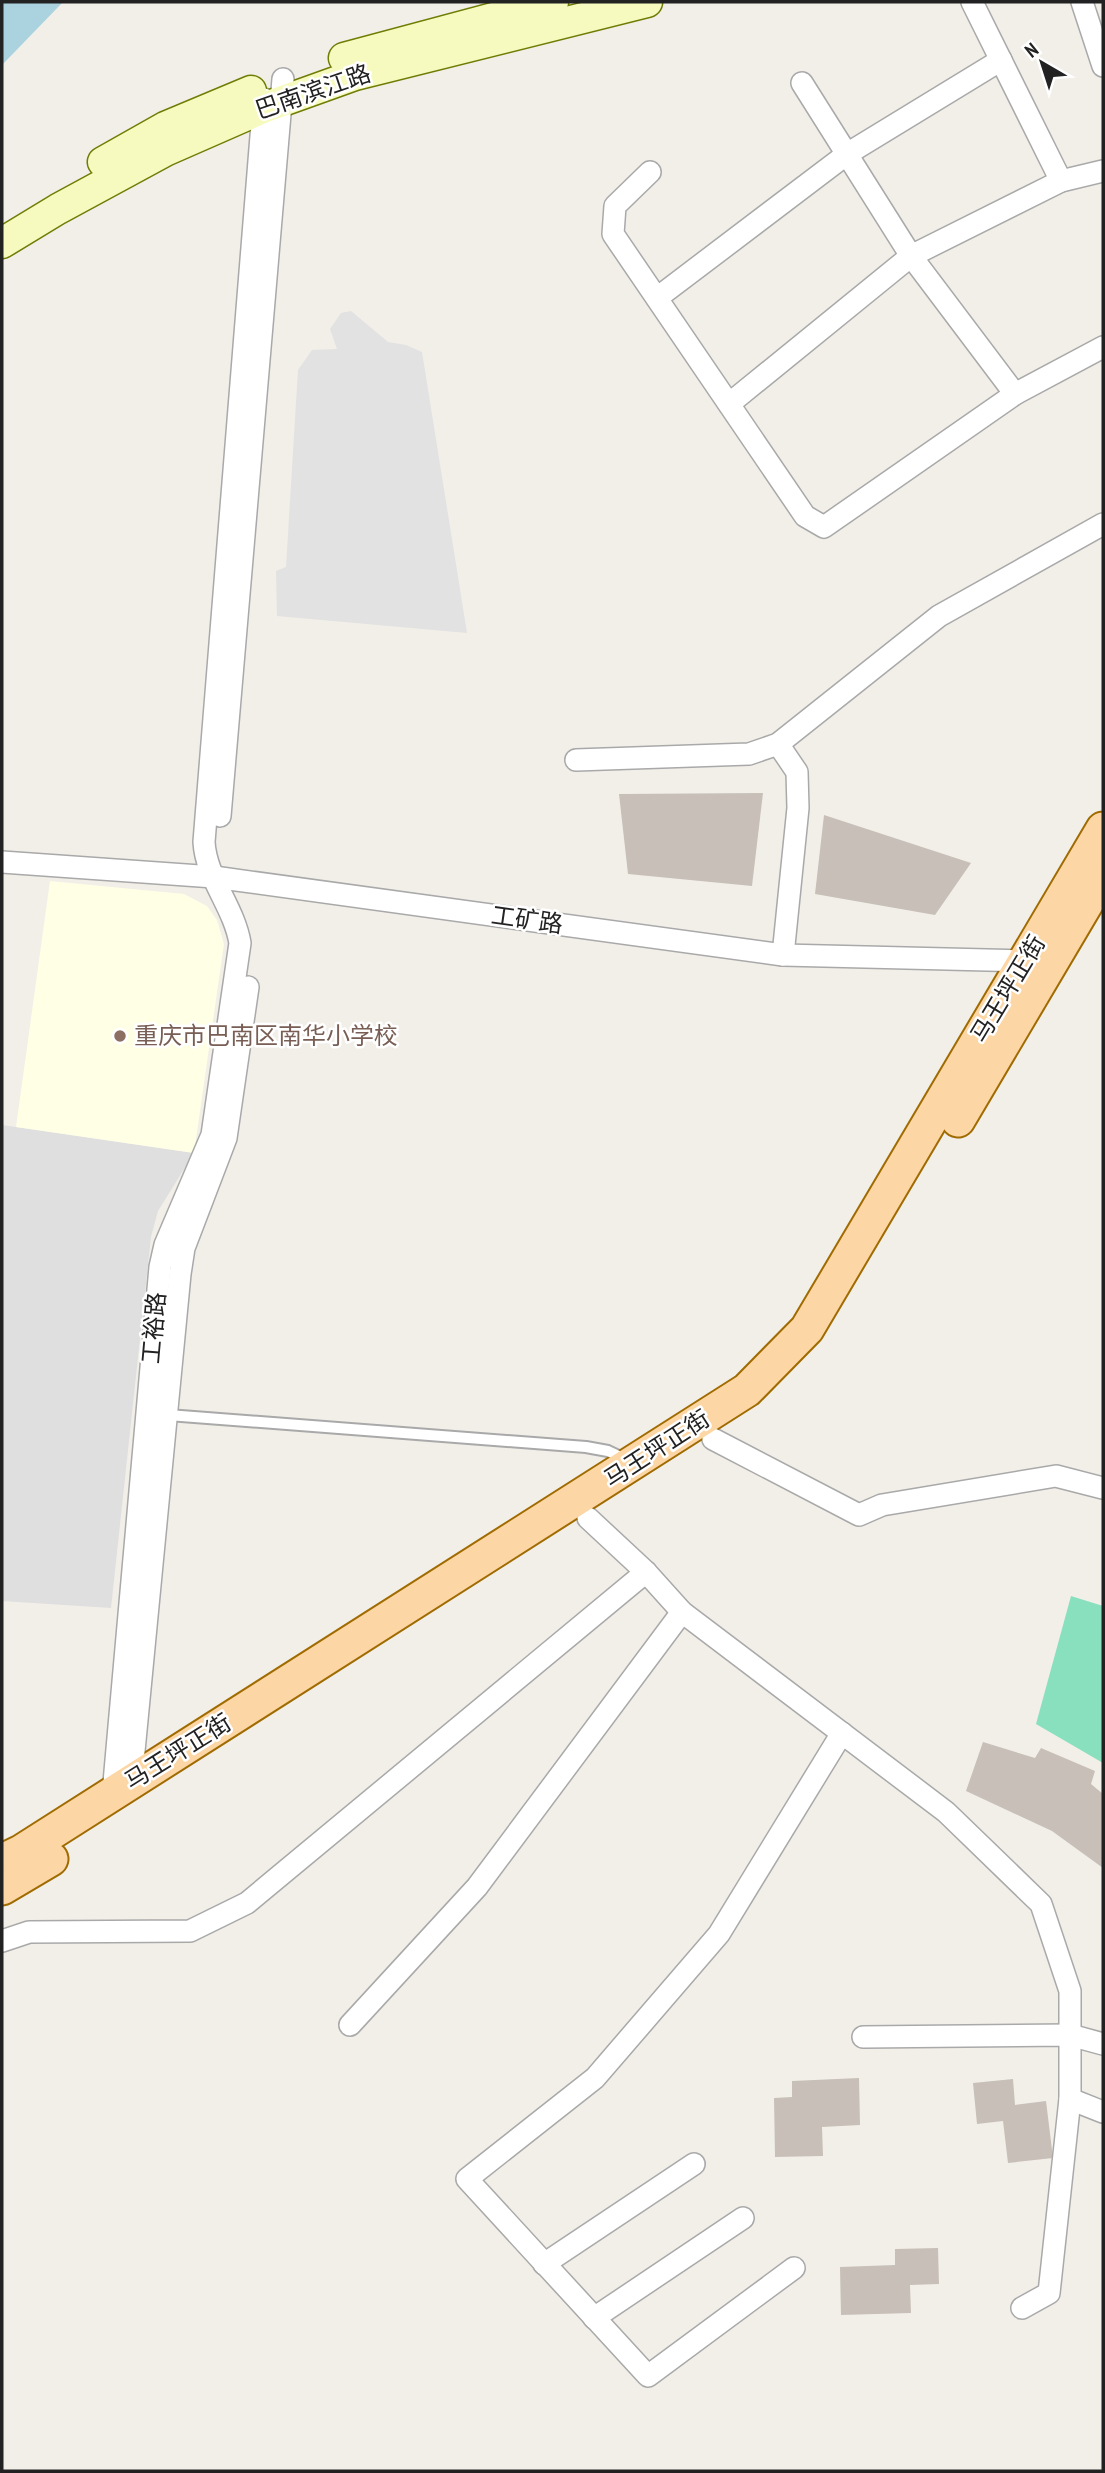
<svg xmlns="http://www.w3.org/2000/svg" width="1105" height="2473" font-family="'PT Sans Narrow','Noto Sans SC',sans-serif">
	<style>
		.residential { fill: #e0dfdf }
		.education { fill: #ffffe5 }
		.pitch { fill: #88e0be }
		.parking { fill: #e2e2e2 }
		.water { fill: #aad3df }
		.building { fill: #c7bfb8 }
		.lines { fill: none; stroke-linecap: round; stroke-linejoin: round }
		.lane-casing { stroke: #a9a9a9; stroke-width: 14 }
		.street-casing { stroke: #a9a9a9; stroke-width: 24 }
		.secondary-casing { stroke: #707d05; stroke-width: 33 }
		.primary-casing { stroke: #a06b00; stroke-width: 37 }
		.lane { stroke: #fff; stroke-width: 10 }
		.street { stroke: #fff; stroke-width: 21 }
		.secondary { stroke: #f7fabf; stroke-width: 30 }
		.primary { stroke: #fcd6a4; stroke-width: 33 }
		.education-dot { fill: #8d6e63; stroke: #fff; stroke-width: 2.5 }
		.labels { text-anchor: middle; stroke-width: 5; stroke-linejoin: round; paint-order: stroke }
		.street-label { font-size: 24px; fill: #222; stroke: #fff }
		.education-label { font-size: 24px; fill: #785e54; stroke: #fff; text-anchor: start }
	</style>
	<rect width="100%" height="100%" fill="#f2efe9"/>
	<polygon class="residential" points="2,1125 194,1153 158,1211 151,1237 111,1608 2,1601"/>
	<polygon class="education" points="50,881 184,894 207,906 217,920 224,944 194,1153 16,1127"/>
	<polygon class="pitch" points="1071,1596 1103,1606 1103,1763 1036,1724"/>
	<polygon class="parking" points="351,311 388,342 406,345 422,352 467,633 277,616 276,571 286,567 298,370 312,350 337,349 330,329 341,313"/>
	<polygon class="water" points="2,2 63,2 2,65"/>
	<g class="building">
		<polygon points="763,793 752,886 628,874 619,794"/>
		<polygon points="824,815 971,863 935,915 815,894"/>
		<polygon points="983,1742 1035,1758 1041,1748 1095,1771 1091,1784 1103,1794 1103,1868 1052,1831 966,1791"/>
		<polygon points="859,2078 860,2125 822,2127 823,2156 775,2157 774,2098 792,2097 792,2081"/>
		<polygon points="1013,2079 1015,2105 1046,2101 1053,2158 1008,2163 1003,2121 977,2124 973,2083"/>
		<polygon points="938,2248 939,2284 910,2285 911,2313 841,2315 840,2267 895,2265 895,2249"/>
	</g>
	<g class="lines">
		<g class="lane-casing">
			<polyline id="lane" points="168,1415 586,1447 608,1451 627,1460"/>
		</g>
		<g class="street-casing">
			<g id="street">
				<polyline points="972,2 1061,181"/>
				<polyline points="1082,2 1103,66"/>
				<polyline points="802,83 911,256 1015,394"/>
				<polyline points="650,172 615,206 613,234 805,516 824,527 1015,394 1103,347"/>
				<polyline points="657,298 847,154 1001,60"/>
				<polyline points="729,404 911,256 1061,181 1103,171"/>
				<polyline points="778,744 797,772 798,808 783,955"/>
				<polyline points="576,760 749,754 778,744 939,616 1103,524"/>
				<polyline points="220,816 283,79"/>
				<polyline points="2,862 214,877 783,955 1033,961"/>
				<polyline points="713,1439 859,1515 882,1505 1056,1476 1103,1488"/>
				<polyline points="588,1518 646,1572 682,1612 946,1812 1041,1904 1070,1991 1070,2099 1049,2293 1022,2308"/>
				<polyline points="131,1782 180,1274 184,1248 226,1138 248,987"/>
				<path d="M113 1794 160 1267 165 1245 212 1135 240 943C234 907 206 878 204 842L264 99"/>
				<polyline points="2,1941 29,1932 190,1931 247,1903 646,1572"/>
				<polyline points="350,2025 477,1887 682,1612"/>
				<polyline points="863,2037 1070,2035 1103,2044"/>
				<polyline points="1070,2099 1103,2112"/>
				<polyline points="544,2264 694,2164"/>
				<polyline points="794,2268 648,2376 467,2179 595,2078 719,1934 842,1733"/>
				<polyline points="594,2318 743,2218"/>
			</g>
		</g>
		<g class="secondary-casing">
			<g id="secondary">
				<polyline points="344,58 553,2"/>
				<polyline points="103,162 165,127 251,91"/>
				<polyline points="2,243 58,209 165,151 263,108 355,75 647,2"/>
			</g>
		</g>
		<g class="primary-casing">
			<g id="primary">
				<polyline points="958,1120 1103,875"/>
				<polyline points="2,1861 21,1852 747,1390 807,1329 1103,829"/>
				<polyline points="2,1888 51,1859"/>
			</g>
		</g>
		<use href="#lane" class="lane"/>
		<use href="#street" class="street"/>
		<use href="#secondary" class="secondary"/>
		<use href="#primary" class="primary"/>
	</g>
	<circle class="education-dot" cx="120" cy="1036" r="7"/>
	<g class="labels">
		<g class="street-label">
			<text transform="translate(313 92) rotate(-19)" y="8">巴南滨江路</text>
			<text transform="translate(527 920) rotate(8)" y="8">工矿路</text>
			<text transform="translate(1008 989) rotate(-59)" y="8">马王坪正街</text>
			<text transform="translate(154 1328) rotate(-85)" y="8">工裕路</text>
			<text transform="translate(657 1449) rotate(-33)" y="8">马王坪正街</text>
			<text transform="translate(178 1752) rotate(-32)" y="8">马王坪正街</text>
		</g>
		<g class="education-label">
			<text x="134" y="1044">重庆市巴南区南华小学校</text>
		</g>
	</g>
	<rect width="1105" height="2473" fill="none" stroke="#222222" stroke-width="7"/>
	<g transform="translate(1042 63) rotate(321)" stroke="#ffffff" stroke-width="5" paint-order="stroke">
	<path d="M0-5L12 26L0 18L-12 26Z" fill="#222222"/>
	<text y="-10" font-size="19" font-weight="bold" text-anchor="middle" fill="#222222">N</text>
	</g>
</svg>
